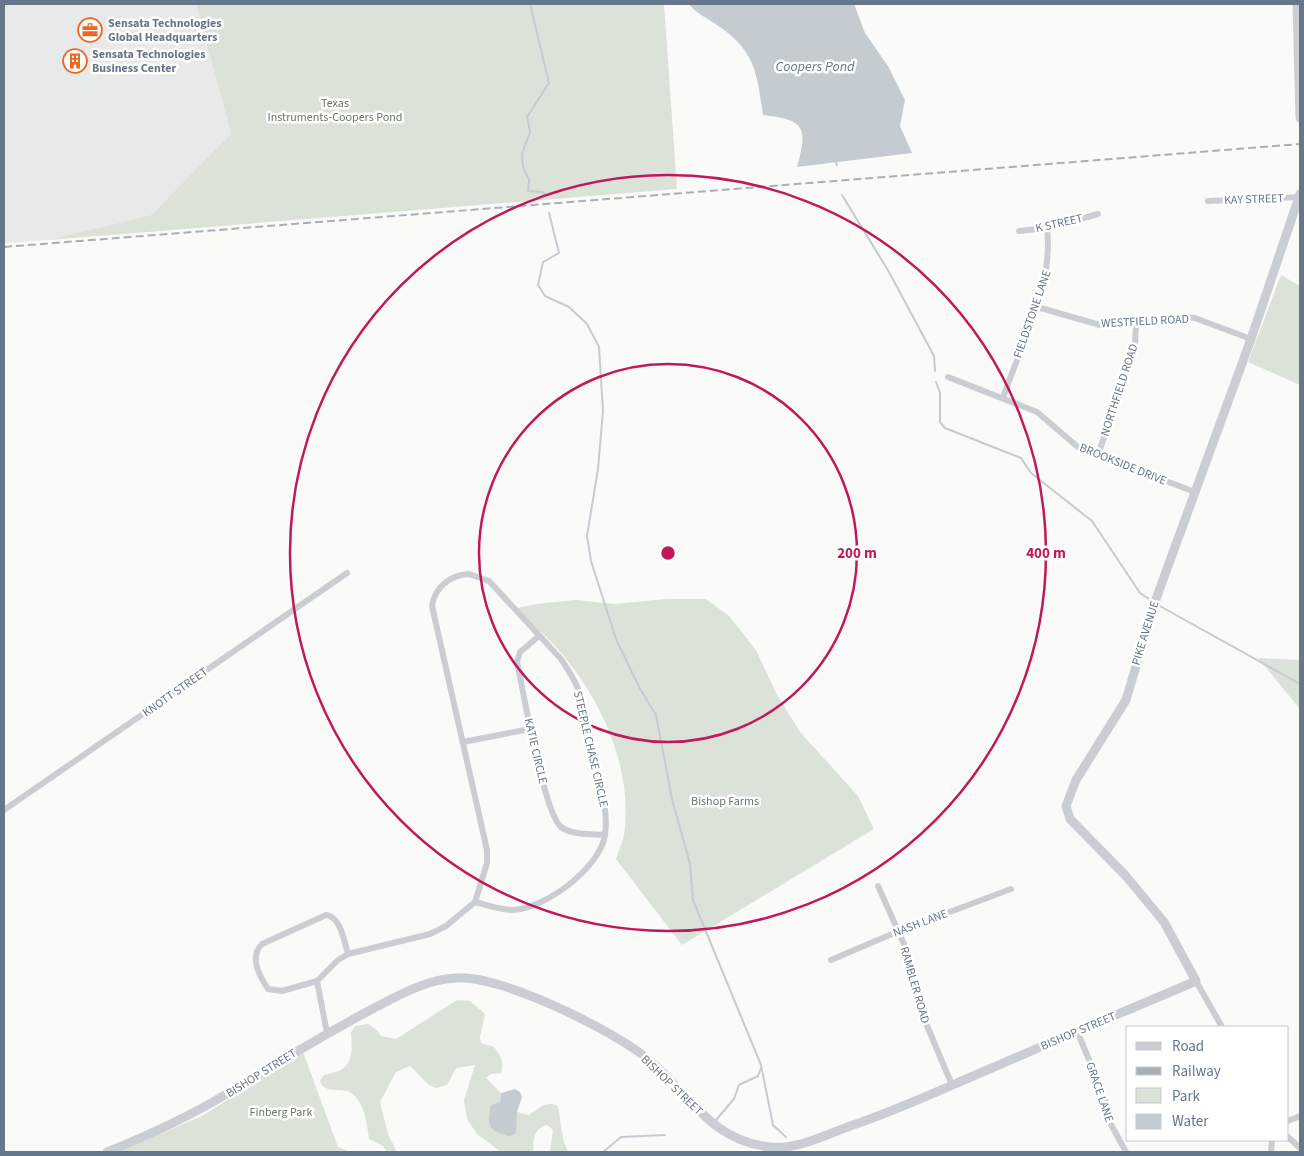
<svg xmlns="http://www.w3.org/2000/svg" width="1304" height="1156" font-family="'Source Sans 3',sans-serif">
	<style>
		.built { fill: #e8e9e9 }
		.green { fill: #dbe2d8 }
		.water { fill: #c4ccd2 }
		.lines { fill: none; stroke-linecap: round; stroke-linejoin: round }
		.stream { stroke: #c4ccd2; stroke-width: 2 }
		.minor { stroke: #cacdd1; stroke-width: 6 }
		.tertiary { stroke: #cacdd1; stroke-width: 9 }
		.rail { stroke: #aaafb6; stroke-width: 2; stroke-dasharray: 8 4; stroke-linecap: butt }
		.ring { fill: none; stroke: #c2185b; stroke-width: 2.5 }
		.labels { text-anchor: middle; stroke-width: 5; stroke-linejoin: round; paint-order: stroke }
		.poi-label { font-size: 12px; font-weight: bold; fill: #67778b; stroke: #fff; text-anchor: start }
		.park-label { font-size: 12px; fill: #657b62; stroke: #fff }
		.street-label { font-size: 12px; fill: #67778b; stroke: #fff }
		.water-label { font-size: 14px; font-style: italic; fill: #637885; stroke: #fff }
		.centre { fill: #c2185b; stroke: #fff; stroke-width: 2.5 }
		.ring-label { font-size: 15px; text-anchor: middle; font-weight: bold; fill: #c2185b; stroke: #fff; stroke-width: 5; stroke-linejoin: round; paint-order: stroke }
	</style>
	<rect width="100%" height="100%" fill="#fafaf8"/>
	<polygon class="built" points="4,4 196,4 231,134 151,215 48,240 4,243"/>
	<g class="green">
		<polygon points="196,4 664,4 677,189 48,240 151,215 231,134"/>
		<polygon points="1281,275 1300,286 1300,385 1248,362"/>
		<path d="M666 599H706L729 616 756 650 777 695 800 732 858 796 874 829 682 945 616 859C619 849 625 837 625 827 631 761 598 694 556 647 544 633 527 622 513 609L536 604 576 600 615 604Z"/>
		<polygon points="1258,658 1300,660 1300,709"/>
		<path d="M457 1000 470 1001 485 1014 480 1037 481 1043 494 1047C500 1055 505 1062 501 1073L491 1074 486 1078 501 1093 500 1102 515 1133 517 1112 529 1115C538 1109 546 1100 558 1106L563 1139 568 1152H550L553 1130 547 1125C535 1127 532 1140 534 1150L530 1152H501L477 1134 467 1119 464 1100 475 1065 456 1068 447 1085 436 1088 429 1085 410 1066 396 1072 380 1102 388 1134 397 1152H387L383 1146 369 1139C367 1124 365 1106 354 1095 344 1085 325 1096 320 1081L324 1075C352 1070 353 1059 351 1032L355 1026 368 1024 377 1030 381 1036 396 1039Z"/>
		<polygon points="303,1052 338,1147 350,1152 118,1152 202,1116"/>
	</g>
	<g class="water">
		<path d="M689 4H854L865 33 888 66 905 100 900 126 912 153 797 167C808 127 805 120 763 115 757 73 755 50 717 25 709 19 695 13 689 4Z"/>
		<path d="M515 1089 520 1092 522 1097 517 1112 516 1133 510 1136C489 1131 486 1127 491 1105L500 1102 501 1093Z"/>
	</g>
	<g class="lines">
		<g class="stream">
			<polyline points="530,4 549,83 527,117 530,132 522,154 523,167 529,180 528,191 543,192 546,196"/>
			<polyline points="835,160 837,165"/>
			<polyline points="842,195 889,272 934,356 935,371"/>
			<polyline points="549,213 559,253 543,262 538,285 545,296 569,307 587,324 599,347 603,411 598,469 587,536 591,561 616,639 639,687 656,715 672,799 690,864 693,900 761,1065 773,1125 786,1137"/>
			<polyline points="936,382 940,393 940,422 945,428 1021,458 1031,473 1092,521 1140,593 1152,601"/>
			<polyline points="1158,605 1300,684"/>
			<polyline points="716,1120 734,1099 739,1085 758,1076 761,1068"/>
			<polyline points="603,1152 621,1137 665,1135"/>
		</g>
		<g class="minor">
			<polyline points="1208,201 1299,197"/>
			<polyline points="1019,231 1047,228 1098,214"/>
			<polyline points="1037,307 1100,325 1136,324 1178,317 1195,318 1251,339"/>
			<polyline points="948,377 1037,412 1079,448 1195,492"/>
			<path d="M1003 398C1021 343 1054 287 1047 228"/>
			<polyline points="1098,455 1135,345 1136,324"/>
			<path d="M469 574 489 581 561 659C567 668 574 678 578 689 585 709 588 731 593 752 598 778 609 808 605 835 600 868 545 909 512 910 500 910 487 905 475 902L487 863V850L432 606C435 587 450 575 469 574Z"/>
			<path d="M539 636 520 652 517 662C523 689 544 814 561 827 571 835 592 834 605 835"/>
			<polyline points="463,742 530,729"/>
			<polyline points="4,810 347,573"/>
			<polyline points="878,886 908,953 925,1021 952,1085"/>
			<polyline points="831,960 899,931 1011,889"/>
			<path d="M317 981 282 991 268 989C259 975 249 957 262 944L326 915C341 917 344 941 348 954"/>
			<polyline points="1196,981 1222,1027"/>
			<polyline points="1077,1031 1105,1098 1108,1119 1126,1152"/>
			<polyline points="327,1033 317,981 338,960 348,954 430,934 446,926 475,902"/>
			<polyline points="1288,1121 1300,1116"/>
			<polyline points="1288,1137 1300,1148"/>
			<polyline points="1271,1152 1272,1140"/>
		</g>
		<g class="tertiary">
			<polyline points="1297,4 1300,118"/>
			<path d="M107 1152C149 1135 189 1117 228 1093 277 1063 325 1034 376 1007 401 994 426 980 455 978 500 974 615 1031 649 1060 690 1095 711 1141 770 1147 798 1150 827 1134 853 1125 903 1108 951 1085 999 1065 1065 1036 1131 1009 1196 981L1164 922 1125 875 1070 819 1066 806 1076 780 1126 700 1156 599 1251 339 1300 194"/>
		</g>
		<polyline class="rail" points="4,247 1300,144"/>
	</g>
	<g class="ring">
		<circle cx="668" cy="553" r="189"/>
		<circle cx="668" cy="553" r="378"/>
	</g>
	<defs>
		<g id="office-ring" transform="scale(1.25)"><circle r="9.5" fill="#fff" stroke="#ef6623" stroke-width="1.5"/><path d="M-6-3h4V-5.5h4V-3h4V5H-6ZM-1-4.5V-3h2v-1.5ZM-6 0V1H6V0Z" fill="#ef6623"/></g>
		<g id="building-ring" transform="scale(1.25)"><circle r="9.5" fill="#fff" stroke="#ef6623" stroke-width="1.5"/><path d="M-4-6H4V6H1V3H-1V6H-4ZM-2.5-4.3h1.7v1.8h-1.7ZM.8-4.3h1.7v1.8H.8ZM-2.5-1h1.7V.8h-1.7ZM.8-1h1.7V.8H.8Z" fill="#ef6623"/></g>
	</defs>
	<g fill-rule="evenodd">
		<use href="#office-ring" x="90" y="30"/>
		<use href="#building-ring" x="75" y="61"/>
	</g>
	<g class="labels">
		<g class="poi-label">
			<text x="108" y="27">Sensata Technologies<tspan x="108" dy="14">Global Headquarters</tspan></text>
			<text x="92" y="58">Sensata Technologies<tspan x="92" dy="14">Business Center</tspan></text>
		</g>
		<g class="park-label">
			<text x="335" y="107">Texas<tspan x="335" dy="14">Instruments-Coopers Pond</tspan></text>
			<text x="725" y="805">Bishop Farms</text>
			<text x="281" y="1116">Finberg Park</text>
		</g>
		<g class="street-label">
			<text transform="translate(1254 199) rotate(-2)" y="4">KAY STREET</text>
			<text transform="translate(1059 223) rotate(-13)" y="4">K STREET</text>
			<text transform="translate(1032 314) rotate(-71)" y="4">FIELDSTONE LANE</text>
			<text transform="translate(1145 321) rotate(-3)" y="4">WESTFIELD ROAD</text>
			<text transform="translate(1119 390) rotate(-72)" y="4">NORTHFIELD ROAD</text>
			<text transform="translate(1123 464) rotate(22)" y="4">BROOKSIDE DRIVE</text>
			<text transform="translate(1145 633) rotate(-73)" y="4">PIKE AVENUE</text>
			<text transform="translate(175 692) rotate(-35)" y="4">KNOTT STREET</text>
			<text transform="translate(591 749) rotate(77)" y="4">STEEPLE CHASE CIRCLE</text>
			<text transform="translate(536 751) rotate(77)" y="4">KATIE CIRCLE</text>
			<text transform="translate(920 923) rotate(-21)" y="4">NASH LANE</text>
			<text transform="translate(915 985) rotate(74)" y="4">RAMBLER ROAD</text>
			<text transform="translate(1078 1031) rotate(-23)" y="4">BISHOP STREET</text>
			<text transform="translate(261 1073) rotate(-32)" y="4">BISHOP STREET</text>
			<text transform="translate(672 1085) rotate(44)" y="4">BISHOP STREET</text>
			<text transform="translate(1100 1092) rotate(71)" y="4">GRACE LANE</text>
		</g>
		<g class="water-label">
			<text x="815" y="71">Coopers Pond</text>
		</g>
	</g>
	<circle cx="668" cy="553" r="8" class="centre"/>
	<g class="ring-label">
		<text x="857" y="558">200 m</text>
		<text x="1046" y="558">400 m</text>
	</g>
	<rect width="1304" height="1156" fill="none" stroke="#67778b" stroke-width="10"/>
	<rect x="1126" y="1026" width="162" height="115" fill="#ffffff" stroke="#c2c9d1"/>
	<rect x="1136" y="1042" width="25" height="8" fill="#cacdd1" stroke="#c2c9d1"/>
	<text x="1172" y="1051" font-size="15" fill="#67778b">Road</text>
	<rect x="1136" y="1067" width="25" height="8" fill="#aaafb6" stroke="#c2c9d1"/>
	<text x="1172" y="1076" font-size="15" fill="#67778b">Railway</text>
	<rect x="1136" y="1088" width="25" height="15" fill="#dbe2d8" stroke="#c2c9d1"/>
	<text x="1172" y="1101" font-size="15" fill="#67778b">Park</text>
	<rect x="1136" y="1114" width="25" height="15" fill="#c4ccd2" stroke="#c2c9d1"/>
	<text x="1172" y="1126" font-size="15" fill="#67778b">Water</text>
</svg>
